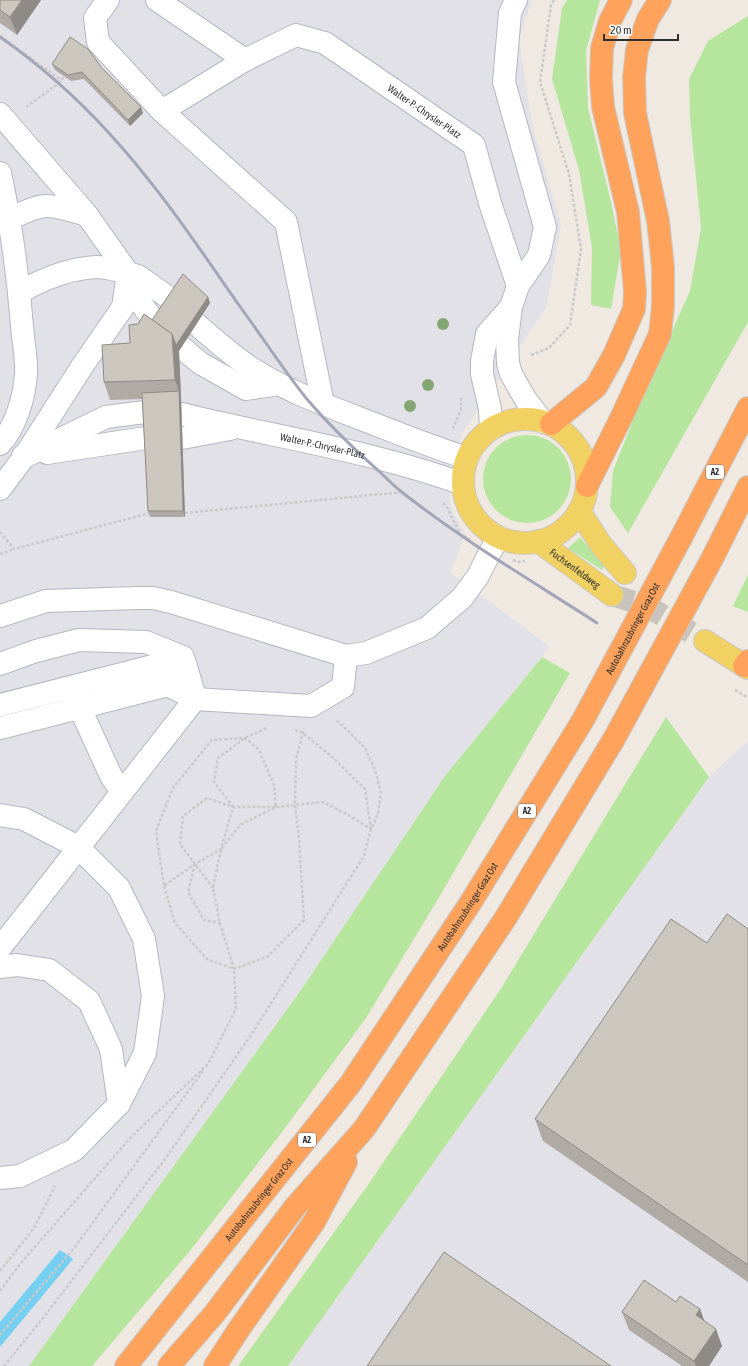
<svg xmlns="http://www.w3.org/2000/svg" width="748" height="1366" font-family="'Asap Condensed',sans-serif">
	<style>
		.industrial { fill: #e3e1e8 }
		.green { fill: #b6e59e }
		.water { fill: #75cff0 }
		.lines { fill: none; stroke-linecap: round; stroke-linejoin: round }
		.major-tunnel { stroke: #c8c4bd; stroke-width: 22; stroke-dasharray: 22 11; stroke-linecap: butt }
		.minor-casing { stroke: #b4b7c1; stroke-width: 24 }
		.major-casing { stroke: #c9c9c9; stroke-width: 24 }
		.highway-casing { stroke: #c9c9c9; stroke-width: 24 }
		.path { stroke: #c9c9c9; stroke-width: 2.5; stroke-dasharray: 3 2; stroke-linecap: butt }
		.minor { stroke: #fff; stroke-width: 22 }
		.major { stroke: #f2d163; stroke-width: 22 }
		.highway { stroke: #ffa35c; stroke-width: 22 }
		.rail { stroke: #a3a6b8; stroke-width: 3 }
		.highway-bridge-casing { stroke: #c9c9c9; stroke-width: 24; stroke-linecap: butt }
		.highway-bridge { stroke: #ffa35c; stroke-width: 22 }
		.tree { fill: #84a574 }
		.wall { fill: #afaba4 }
		.shaded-wall { fill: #8e8b86 }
		.building { fill: #cbc7bf; stroke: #8e8b86 }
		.labels { text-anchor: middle; stroke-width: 3.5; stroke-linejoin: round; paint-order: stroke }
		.shield { fill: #fff; stroke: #6d6d6d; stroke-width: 1 }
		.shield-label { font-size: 9px; font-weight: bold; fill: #2e2e2e }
		.street-label { font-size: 10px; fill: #2e2e2e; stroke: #fff }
	</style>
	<rect width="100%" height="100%" fill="#efe9e1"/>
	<g class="industrial">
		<polygon points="0,0 532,0 519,40 533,129 561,225 546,308 462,434 450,469 450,505 465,535 450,572 550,647 445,776 301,990 29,1366 0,1366"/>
		<polygon points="748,741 748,1366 288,1366 709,777"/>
	</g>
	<g class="green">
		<polygon points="567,0 600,0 586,51 588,108 611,202 621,251 611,309 591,305 592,248 579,170 552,79 562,8"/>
		<polygon points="748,16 748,322 628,533 610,507 613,471 640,403 690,291 701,228 690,118 689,79 708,41"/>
		<circle cx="527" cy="479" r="44"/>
		<polygon points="580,537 604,566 602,570 568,548"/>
		<polygon points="748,575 748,612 733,606"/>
		<polygon points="542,657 570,673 438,899 366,1018 285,1128 189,1252 92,1366 29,1366 301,990 445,776"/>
		<polygon points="666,717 709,777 288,1366 238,1366 368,1185 502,987"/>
	</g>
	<polygon class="water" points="60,1250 73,1259 0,1347 0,1322"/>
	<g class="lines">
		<polyline class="major-tunnel" points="612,595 647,606 705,641"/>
		<g class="minor-casing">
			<g id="minor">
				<polyline points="108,0 95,18 98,42 162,111 286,222 323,404"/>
				<polyline points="157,0 245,60"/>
				<polyline points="516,0 510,13 504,82 545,227 539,255 518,286 511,307 507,339 508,363 511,374 526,400 543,422"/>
				<path id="s1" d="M162 111 245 60 296 35 325 43 474 145 490 203 518 286"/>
				<polyline points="0,114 87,215 128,273 138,276 172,300"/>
				<path d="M0 173C11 224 18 274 22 326 23 342 27 359 26 374 24 399 16 426 0 444"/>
				<path d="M10 219C20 214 33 207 45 206 57 205 75 212 87 215"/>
				<polyline points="128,273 137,298 156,324"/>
				<path d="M196 324C214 339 231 355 251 368 283 389 320 403 356 417 393 431 429 446 467 458"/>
				<polyline points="181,347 200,363 246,389 279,384"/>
				<path id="s2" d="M181 414C275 437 372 451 463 484"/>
				<polyline points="491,429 490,409 482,374 482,361 487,334 511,307"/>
				<polyline points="182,438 230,429"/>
				<polyline points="47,453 146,438"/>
				<polyline points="23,456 24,457 106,417 145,412"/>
				<path d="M0 489 24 457 83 365 123 307 128 273C118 271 107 267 97 267 70 268 43 279 20 292"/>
				<polyline points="0,616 46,601 137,598 153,598 171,602 346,656 366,653 427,628 442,615 462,598 478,576 489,554 499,537"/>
				<polyline points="0,664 36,651 79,640 146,642 183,657 193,690"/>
				<polyline points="74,695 111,776 122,792"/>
				<polyline points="0,705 165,663 195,699 168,685 0,728"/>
				<polyline points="0,815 24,819 78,847 119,888 144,939 153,996 145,1053 119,1104 74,1150 20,1176 0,1178"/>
				<polyline points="0,948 195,699 311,706 343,687 346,656"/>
				<polyline points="0,967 17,965 49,970 89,1001 111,1049 119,1104"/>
			</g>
		</g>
		<g class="major-casing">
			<g id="major">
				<circle cx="525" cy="481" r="62"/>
				<polyline points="579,511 602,546 625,573"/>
				<path id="s3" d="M538 541 612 595"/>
				<polyline points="705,641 748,668"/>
			</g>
		</g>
		<g class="highway-casing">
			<g id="highway">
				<polyline points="551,424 596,387 614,355 634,309 635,292 628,212 603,107 601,79 602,48 610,21 621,0"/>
				<polyline points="587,486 622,416 660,334 663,306 663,268 661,248 658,221 635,113 634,77 637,50 648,19 660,0"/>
				<polyline points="682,536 748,408"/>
				<polyline points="713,557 748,487"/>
				<polyline points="744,666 748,661"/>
				<path id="s4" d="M126 1366 351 1083 471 902 583 720"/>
				<polyline points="169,1366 215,1313 295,1207 364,1129 505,919 614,739"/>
				<polyline points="215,1366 237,1332 314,1222 346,1162"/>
			</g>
		</g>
		<g class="path">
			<polyline points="0,36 61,80"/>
			<polyline points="26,107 59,83 65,75"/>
			<polyline points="531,355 549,348 570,325 581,249 569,174 540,82 551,5 554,0"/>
			<polyline points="453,429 461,409 461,398"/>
			<polyline points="443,503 447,507 460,534 470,539"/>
			<polyline points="185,513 404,492"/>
			<polyline points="0,532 14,549 150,513"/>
			<polyline points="0,554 14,549"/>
			<polyline points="513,560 518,562 525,561"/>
			<polyline points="735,690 748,698"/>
			<polyline points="295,730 303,733 331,756 365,789 371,829"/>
			<polyline points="233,807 214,782 218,758 245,738 267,728"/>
			<polyline points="195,864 188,892 204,920 220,923"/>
			<polyline points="164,886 175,923 207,959 234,969 267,957 304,920 299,838 295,805 296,759 304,729"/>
			<polyline points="213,888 180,844 183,816 207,798 233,807 276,807 274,785 259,750 245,738 212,740 173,788 156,831 164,886 195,864 221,849 233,807"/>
			<polyline points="0,1271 34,1228 55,1186"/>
			<polyline points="0,1291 20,1264 131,1137 208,1064 236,1009 234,969 220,923 213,888 221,849 240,825 276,807 323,802 350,816 371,829"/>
			<polyline points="0,1335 75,1247 203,1071"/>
			<polyline points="4,1366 43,1318 165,1159 251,1035 364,856 371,829 378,814 381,793 375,770 365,748 340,723 335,720"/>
		</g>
		<use href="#minor" class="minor"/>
		<use href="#major" class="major"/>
		<use href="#highway" class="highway"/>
		<path class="rail" d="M0 37C40 65 75 96 108 132 158 186 199 248 241 308 263 338 283 369 306 398 329 425 354 449 381 473 388 480 395 487 403 493 464 541 532 581 597 623"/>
		<g class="highway-bridge-casing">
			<g id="highway-bridge">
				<path id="s5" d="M583 720 682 536"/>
				<polyline points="614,739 713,557"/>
			</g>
		</g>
		<use href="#highway-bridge" class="highway-bridge"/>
	</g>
	<g class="tree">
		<circle cx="443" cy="324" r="6"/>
		<circle cx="428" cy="385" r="6"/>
		<circle cx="410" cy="406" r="6"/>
	</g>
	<g class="wall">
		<polygon points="0,0 41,0 17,35 0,23"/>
		<polygon points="52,64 102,68 143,113 130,126 84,79 71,81 55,70"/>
		<polygon points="208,297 210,303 179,351 181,397 185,517 150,517 148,511 142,399 110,400 104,382 130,343 138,324 152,320"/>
		<polygon points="748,929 748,1282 543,1141 535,1119 707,943"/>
		<polygon points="676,1302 700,1309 704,1320 722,1346 709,1366 682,1366 629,1330 622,1312"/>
	</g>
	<g class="shaded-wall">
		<polygon points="22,0 41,0 17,35 10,17"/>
		<polygon points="141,107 143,113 130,126 128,120"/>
		<polygon points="208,297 210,303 179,351 176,345"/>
		<polygon points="172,334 179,351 181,397 185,517 183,511 179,391 175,380"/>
		<polygon points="700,1309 706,1326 696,1315"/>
		<polygon points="716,1329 722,1346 709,1366 696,1366 694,1361"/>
	</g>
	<g class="building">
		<polygon points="0,0 22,0 10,17 0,10"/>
		<polygon points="70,37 88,49 102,68 141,107 128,120 82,72 68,75 52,64"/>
		<polygon points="183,274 208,297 176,345 172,334 152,320"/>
		<polygon points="144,314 172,334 175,380 104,382 102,345 130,343 129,325 138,324"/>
		<polygon points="179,391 183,511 148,511 142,393"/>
		<polygon points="727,914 748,929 748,1265 535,1119 671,919 707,943"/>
		<polygon points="444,1252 611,1366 367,1366"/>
		<polygon points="644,1280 676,1302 680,1296 700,1309 696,1315 716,1329 694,1361 622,1312"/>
	</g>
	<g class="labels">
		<g class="shield">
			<rect x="706" y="465" width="18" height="14" rx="3"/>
			<rect x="518" y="804" width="18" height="14" rx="3"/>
			<rect x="298" y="1133" width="18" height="14" rx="3"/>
		</g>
		<g class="shield-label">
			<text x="715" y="475">A2</text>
			<text x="527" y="814">A2</text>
			<text x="307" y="1143">A2</text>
		</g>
		<g class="street-label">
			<text dy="4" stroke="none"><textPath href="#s1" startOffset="305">Walter-P.-Chrysler-Platz</textPath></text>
			<text dy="4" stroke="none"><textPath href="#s2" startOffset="145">Walter-P.-Chrysler-Platz</textPath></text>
			<text dy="4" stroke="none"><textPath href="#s3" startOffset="46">Fuchsenfeldweg</textPath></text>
			<text dy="4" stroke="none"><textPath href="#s5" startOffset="104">Autobahnzubringer Graz Ost</textPath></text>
			<text dy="4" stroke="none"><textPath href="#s4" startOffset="573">Autobahnzubringer Graz Ost</textPath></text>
			<text dy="4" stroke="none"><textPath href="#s4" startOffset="213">Autobahnzubringer Graz Ost</textPath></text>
		</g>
	</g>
	<path d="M604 34v6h74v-6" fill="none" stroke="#2e2e2e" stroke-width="2"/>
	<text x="610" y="34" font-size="12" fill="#2e2e2e" stroke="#ffffff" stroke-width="3" paint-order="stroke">20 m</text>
</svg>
